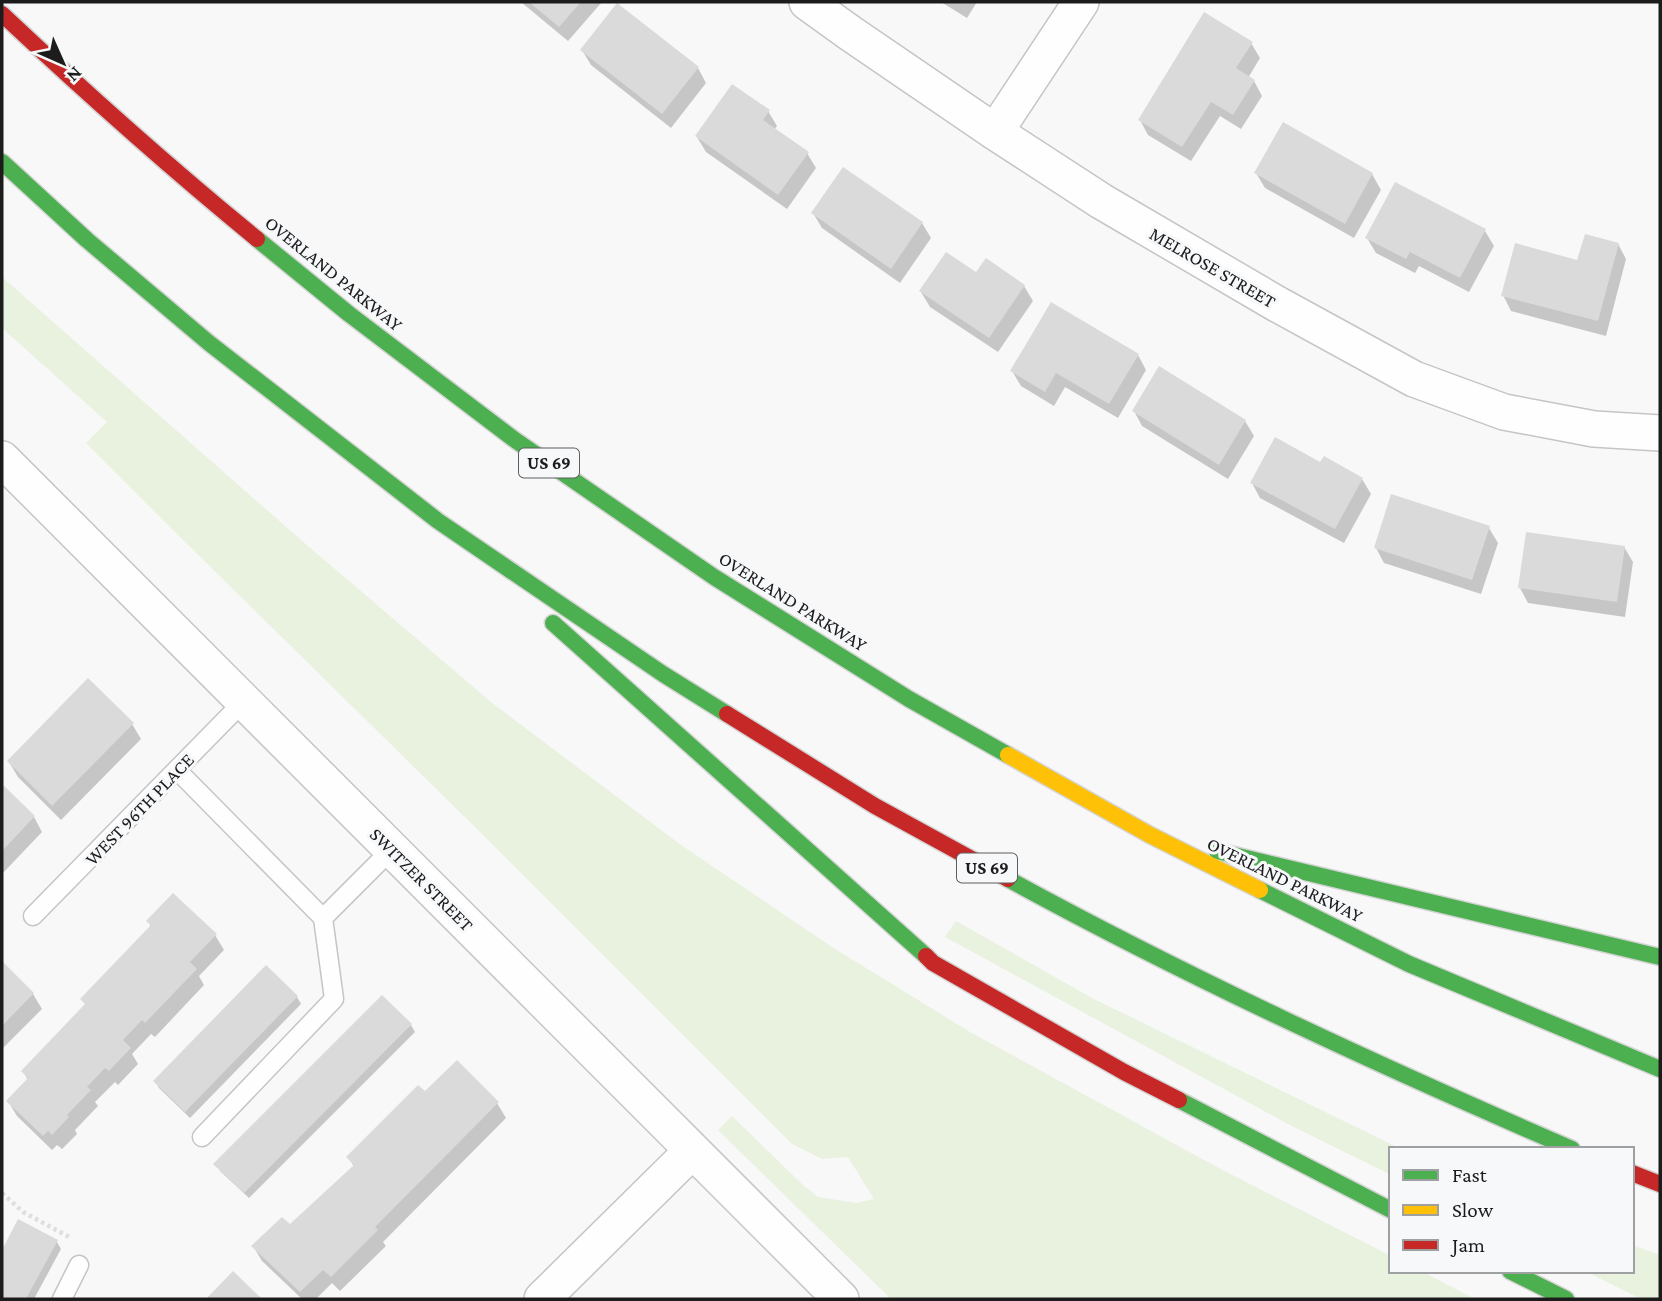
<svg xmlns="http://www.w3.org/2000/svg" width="1662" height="1301" font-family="'Crimson Pro',serif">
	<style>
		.green { fill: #e9f1df }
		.shadow { fill: #0003 }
		.building { fill: #dadada }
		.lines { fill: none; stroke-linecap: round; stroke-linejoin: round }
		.lane-casing { stroke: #c5c5c6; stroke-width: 21 }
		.street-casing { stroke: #c5c5c6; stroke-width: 38 }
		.fast-casing { stroke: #d4d4d4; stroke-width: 19 }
		.slow-casing { stroke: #d4d4d4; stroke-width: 19 }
		.jam-casing { stroke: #d4d4d4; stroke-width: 19 }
		.path { stroke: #dddede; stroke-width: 4.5; stroke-dasharray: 3.5 3.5; stroke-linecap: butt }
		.lane { stroke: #fefefe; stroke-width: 18 }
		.street { stroke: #fefefe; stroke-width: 35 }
		.fast { stroke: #4caf50; stroke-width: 16 }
		.slow { stroke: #ffc107; stroke-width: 16 }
		.jam { stroke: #c62828; stroke-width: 16 }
		.labels { text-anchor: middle; stroke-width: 6; stroke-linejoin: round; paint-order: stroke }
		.shield { fill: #f7f8fa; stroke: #5e5e5f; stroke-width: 2 }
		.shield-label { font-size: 18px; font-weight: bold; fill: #1c1c1d }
		.street-label { font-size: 19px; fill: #1c1c1d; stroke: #f7f8fa }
	</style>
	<rect width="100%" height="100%" fill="#f8f8f9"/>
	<g class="green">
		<polygon points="2,277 301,540 492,703 681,845 832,947 970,1032 1215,1166 1391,1256 1391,1271 1421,1271 1475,1299 891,1299 718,1130 732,1116 804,1186 818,1197 856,1203 874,1199 848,1157 822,1159 792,1144 479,831 177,534 86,443 107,422 2,328"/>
		<polygon points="956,921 1094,999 1401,1149 1391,1149 1391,1175 1290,1125 945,937"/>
		<polygon points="1632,1245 1660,1255 1660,1299 1641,1299 1585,1271 1632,1271"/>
	</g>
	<g class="shadow">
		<polygon points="521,2 602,2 568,41"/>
		<polygon points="941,2 977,2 967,18"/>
		<polygon points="1251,43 1260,58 1248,78 1254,81 1262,96 1241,129 1220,116 1191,161 1148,135 1140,120"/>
		<polygon points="582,50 698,68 706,83 671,128 591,65"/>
		<polygon points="768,111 777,126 774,130 807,153 816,168 787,209 706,152 697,137"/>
		<polygon points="1256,173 1372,174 1381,190 1354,238 1265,188"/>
		<polygon points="813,213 922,223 931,238 900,283 822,228"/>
		<polygon points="1485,231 1494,246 1469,292 1419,266 1415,273 1376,253 1367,238"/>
		<polygon points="1618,244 1626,259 1606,336 1511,311 1503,295"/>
		<polygon points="1024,286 1033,301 998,352 930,307 921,292"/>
		<polygon points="1138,355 1146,370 1118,418 1065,387 1054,406 1021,386 1012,371"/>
		<polygon points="1134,411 1245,421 1254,436 1228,479 1142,426"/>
		<polygon points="1321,464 1362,479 1371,494 1344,543 1260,498 1252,483"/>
		<polygon points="1489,528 1498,543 1481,594 1384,563 1376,548"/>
		<polygon points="1624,547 1633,562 1625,617 1528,603 1520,588"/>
		<polygon points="132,724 141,739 61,820 18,777 9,762"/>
		<polygon points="2,786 34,817 42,832 2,874"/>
		<polygon points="148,921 215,935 224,950 199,976 204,985 155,1037 151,1034 132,1054 138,1064 118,1085 115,1082 95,1102 98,1106 75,1130 77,1134 62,1149 57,1145 52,1150 17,1116 8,1101 28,1080 23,1071 86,1005 151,927"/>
		<polygon points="2,963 33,994 42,1009 2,1049"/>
		<polygon points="266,968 297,997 301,1004 190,1118 159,1088 155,1081"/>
		<polygon points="411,1025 415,1032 249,1198 220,1171 216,1164"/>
		<polygon points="425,1094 497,1103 506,1118 383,1242 386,1246 340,1291 332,1283 316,1299 302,1299 262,1261 253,1246 290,1226 354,1167 349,1157"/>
		<polygon points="19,1222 57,1242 61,1249 34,1299 2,1299 2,1253"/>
	</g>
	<g class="building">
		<polygon points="529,2 581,2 559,27"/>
		<polygon points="617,3 699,67 662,114 580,50"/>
		<polygon points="1204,12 1253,42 1236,68 1255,80 1233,115 1211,102 1182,147 1138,120"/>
		<polygon points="732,84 770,110 763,120 809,152 778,195 695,136"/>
		<polygon points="1283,122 1373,173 1345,224 1254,173"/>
		<polygon points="843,167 923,222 891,269 811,213"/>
		<polygon points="1395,182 1486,229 1460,278 1410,252 1406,259 1365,238"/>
		<polygon points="1585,234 1619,243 1598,321 1501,296 1515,243 1577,260"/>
		<polygon points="946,252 976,272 986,258 1025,285 989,338 919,291"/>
		<polygon points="1051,302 1139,354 1109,404 1056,373 1045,392 1010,371"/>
		<polygon points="1159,366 1246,420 1219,465 1132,411"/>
		<polygon points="1275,437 1320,462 1324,456 1363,478 1335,529 1250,483"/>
		<polygon points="1391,494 1490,526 1472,580 1374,548"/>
		<polygon points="1526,532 1625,546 1617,602 1518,588"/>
		<polygon points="88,678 134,723 52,806 7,761"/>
		<polygon points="2,784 35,816 2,851"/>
		<polygon points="173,893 217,934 190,962 197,969 145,1023 142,1020 123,1040 131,1048 109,1071 105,1068 87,1087 91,1090 67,1115 69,1117 52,1135 48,1131 43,1136 6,1101 28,1078 21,1071 85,1004 80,999 151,925 146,921"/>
		<polygon points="2,961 34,993 2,1026"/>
		<polygon points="266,965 298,996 185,1112 153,1081"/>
		<polygon points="382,995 412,1024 244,1193 213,1164"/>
		<polygon points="457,1060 499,1102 375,1227 378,1230 331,1277 323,1270 300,1292 251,1246 282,1217 290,1224 354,1165 346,1157 418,1085 425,1091"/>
		<polygon points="18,1219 58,1240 26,1299 2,1299 2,1250"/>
		<polygon points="233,1271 262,1299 206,1299"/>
	</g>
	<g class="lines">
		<g class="lane-casing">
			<g id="lane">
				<polyline points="177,770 323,918"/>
				<polyline points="33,916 244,701"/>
				<polyline points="202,1137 334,999 323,918 392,849"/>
				<polyline points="62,1299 79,1265"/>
			</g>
		</g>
		<g class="street-casing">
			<g id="street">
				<polyline points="807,2 850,33 995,132 1101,201 1277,304 1414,379 1504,412 1594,429 1660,433"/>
				<polyline points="995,132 1081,2"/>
				<polyline points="2,459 841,1299"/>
				<polyline points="542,1299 692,1151"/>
			</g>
		</g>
		<g class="fast-casing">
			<g id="fast">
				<polyline points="2,162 87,240 209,343 438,521 663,674 727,714"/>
				<polyline points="257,239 349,314 515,440 714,577 909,699 1008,755"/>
				<polyline points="553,623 926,956"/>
				<polyline points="1217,851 1660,957"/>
				<path d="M1008 879C1191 979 1380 1066 1572 1149"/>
				<polyline points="1260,890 1409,964 1660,1069"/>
				<polyline points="1179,1100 1391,1210"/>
				<polyline points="1510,1271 1566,1299"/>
			</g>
		</g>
		<g class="slow-casing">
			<polyline id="slow" points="1008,755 1150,835 1260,890"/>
		</g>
		<g class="jam-casing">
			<g id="jam">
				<path d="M2 14C85 92 169 167 257 239"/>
				<polyline points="727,714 875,806 1008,879"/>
				<polyline points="926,956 933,963 1124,1072 1179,1100"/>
				<polyline points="1632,1173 1660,1184"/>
			</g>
		</g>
		<polyline class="path" points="2,1193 23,1212 71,1238"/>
		<use href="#lane" class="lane"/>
		<use href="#street" class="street"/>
		<use href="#fast" class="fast"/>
		<use href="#slow" class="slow"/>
		<use href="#jam" class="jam"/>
	</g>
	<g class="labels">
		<g class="shield">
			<rect x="519" y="448.5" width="60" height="29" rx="5"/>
			<rect x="957" y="853.5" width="60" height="29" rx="5"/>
		</g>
		<g class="shield-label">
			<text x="549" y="469">US 69</text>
			<text x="987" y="874">US 69</text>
		</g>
		<g class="street-label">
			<text transform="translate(1213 267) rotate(30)" y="7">MELROSE STREET</text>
			<text transform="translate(334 273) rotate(39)" y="7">OVERLAND PARKWAY</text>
			<text transform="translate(793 601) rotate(32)" y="7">OVERLAND PARKWAY</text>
			<text transform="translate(139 809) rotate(-46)" y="7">WEST 96TH PLACE</text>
			<text transform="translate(422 879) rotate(45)" y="7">SWITZER STREET</text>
			<text transform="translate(1285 879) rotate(26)" y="7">OVERLAND PARKWAY</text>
		</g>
	</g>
	<rect width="1662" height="1301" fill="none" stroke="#1c1c1d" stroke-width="7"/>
	<rect x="1389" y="1147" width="245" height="126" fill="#f7f8fa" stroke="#9fa0a2" stroke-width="2"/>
	<rect x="1403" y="1170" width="35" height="10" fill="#4caf50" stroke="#9fa0a2" stroke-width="2"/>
	<text x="1452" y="1182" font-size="21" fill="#1c1c1d">Fast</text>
	<rect x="1403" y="1205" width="35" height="10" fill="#ffc107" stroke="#9fa0a2" stroke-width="2"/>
	<text x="1452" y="1217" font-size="21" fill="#1c1c1d">Slow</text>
	<rect x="1403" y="1240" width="35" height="10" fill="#c62828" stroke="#9fa0a2" stroke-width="2"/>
	<text x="1452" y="1252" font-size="21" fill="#1c1c1d">Jam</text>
	<g transform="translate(63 63) rotate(135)" stroke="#f7f8fa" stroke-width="5" paint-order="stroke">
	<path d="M0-5L12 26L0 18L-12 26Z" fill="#1c1c1d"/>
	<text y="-10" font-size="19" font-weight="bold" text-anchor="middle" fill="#1c1c1d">N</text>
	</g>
</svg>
